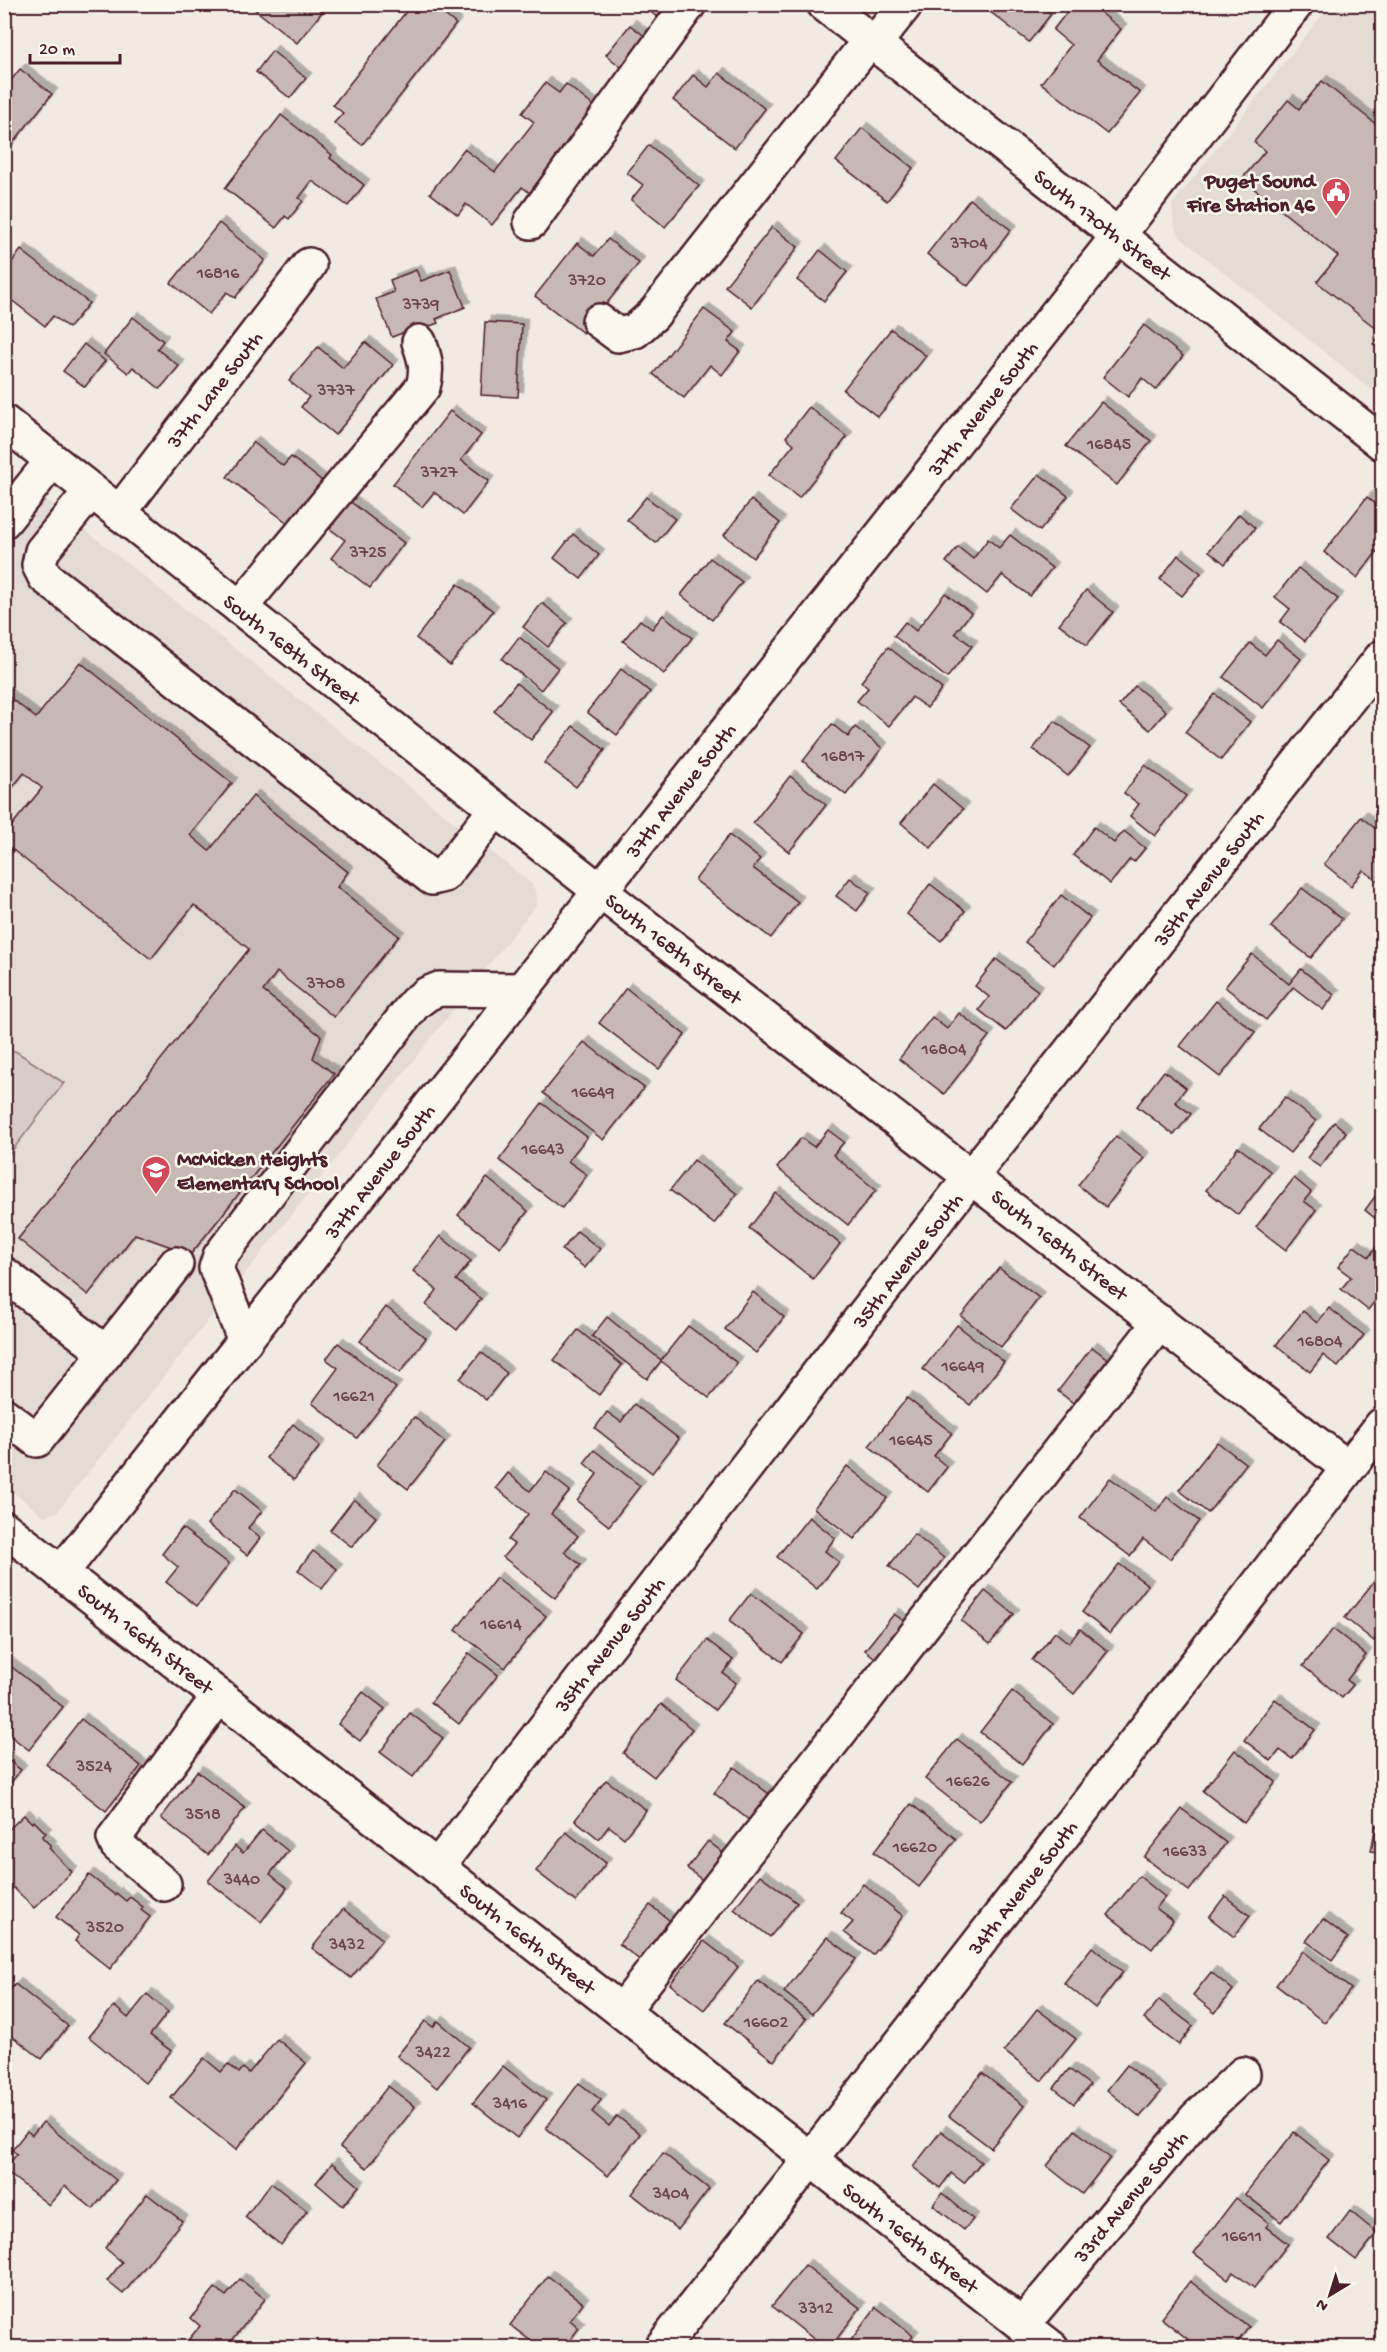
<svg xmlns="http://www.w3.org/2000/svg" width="1387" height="2352" font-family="'Gochi Hand',sans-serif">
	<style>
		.built { fill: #e4dbd2 }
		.green { fill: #d8ccc6; stroke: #917678; stroke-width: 1.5 }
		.building { fill: #c8b8b3; stroke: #4a1f2b; stroke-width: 1.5; filter: url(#shadow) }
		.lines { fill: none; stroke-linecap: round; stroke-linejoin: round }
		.minor-casing { stroke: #4a1f2b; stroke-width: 38 }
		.minor { stroke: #fbf7ec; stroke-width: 33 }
		.labels { text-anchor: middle; stroke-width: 5; stroke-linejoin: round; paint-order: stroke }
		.number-label { font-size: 18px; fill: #6a454d }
		.poi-label { font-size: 21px; font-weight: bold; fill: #4a1f2b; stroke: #fbf7ec; text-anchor: end }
		.street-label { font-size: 21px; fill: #4a1f2b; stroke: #fbf7ec }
	</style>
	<defs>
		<filter id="shadow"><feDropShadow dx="5.5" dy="-5.5" stdDeviation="0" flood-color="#0004"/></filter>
	</defs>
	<rect width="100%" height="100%" fill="#f0eae0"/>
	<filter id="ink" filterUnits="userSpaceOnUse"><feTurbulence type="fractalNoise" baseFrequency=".0167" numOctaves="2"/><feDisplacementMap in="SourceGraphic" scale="12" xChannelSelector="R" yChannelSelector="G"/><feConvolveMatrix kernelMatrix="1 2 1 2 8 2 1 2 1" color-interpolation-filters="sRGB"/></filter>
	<g filter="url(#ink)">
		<g class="built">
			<polygon points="1330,5 1382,5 1382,398 1181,238 1175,228 1173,216 1172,205"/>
			<polygon points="37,492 532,884 537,895 536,905 57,1512 44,1516 4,1485 4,533"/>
		</g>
		<polygon class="green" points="5,1048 17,1052 64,1083 5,1160"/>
		<g class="building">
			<polygon points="248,4 312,4 322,12 297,43"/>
			<polygon points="412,4 431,4 456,24 362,145 334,123 343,113 333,105"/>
			<polygon points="641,4 669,4 658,18"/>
			<polygon points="980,4 1039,4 1051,14 1029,42"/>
			<polygon points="1073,4 1090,4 1121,29 1097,60 1140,93 1107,134 1041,83 1071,45 1053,30"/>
			<polygon points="630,25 651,41 627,72 606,55"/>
			<polygon points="272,51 306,78 290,98 256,72"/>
			<polygon points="20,69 52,94 4,154 4,89"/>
			<polygon points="719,73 765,109 735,148 673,100 693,75 708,87"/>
			<polygon points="1322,81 1382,129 1382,351 1373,344 1382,333 1317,282 1338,256 1242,179 1265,151 1254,142 1288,100 1299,109"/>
			<polygon points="545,83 559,93 566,84 596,108 530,193 522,187 492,225 466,204 458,215 430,193 464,149 495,172 534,122 522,113"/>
			<polygon points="281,115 332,155 330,158 364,185 348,206 312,181 299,198 303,201 289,219 285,216 276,228 225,188"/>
			<polygon points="862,128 913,168 887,201 836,161"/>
			<polygon points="649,145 699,186 665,227 631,200 643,185 627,173"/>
			<polygon points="970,199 1011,230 968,286 927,254"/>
			<polygon points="219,223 265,260 235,298 227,292 209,314 171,283"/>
			<polygon points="772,227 798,247 752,307 725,286"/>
			<polygon points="608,239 639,263 583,333 535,296 577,243 594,256"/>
			<polygon points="21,250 89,303 69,328 53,316 45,326 10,299 4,306 4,272"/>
			<polygon points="820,250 847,272 824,301 797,280"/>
			<polygon points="416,270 421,281 450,270 465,307 436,319 438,323 411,333 410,330 392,337 376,299 394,292 390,280"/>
			<polygon points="704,309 735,332 728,342 740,351 722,375 710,365 684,398 653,374"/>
			<polygon points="133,317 163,341 157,349 179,366 160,389 133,367 128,373 104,354"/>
			<polygon points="485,322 522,324 518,397 481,395"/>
			<polygon points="1144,325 1183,356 1156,390 1142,378 1128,397 1103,377"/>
			<polygon points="891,329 926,356 878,417 843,390"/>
			<polygon points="365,342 393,365 335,435 301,407 309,397 289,381 318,347 343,368"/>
			<polygon points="84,344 105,361 85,387 63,371"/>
			<polygon points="1101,402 1151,441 1117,485 1066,446"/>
			<polygon points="809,407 847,437 799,498 769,475 794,444 786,437"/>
			<polygon points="450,411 481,435 461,460 489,481 463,515 434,492 422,507 393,484"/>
			<polygon points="253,442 283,466 291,457 322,481 289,524 227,477"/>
			<polygon points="1039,474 1068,496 1040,531 1011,509"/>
			<polygon points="646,497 675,519 656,543 627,520"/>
			<polygon points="1367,497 1382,509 1382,545 1357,578 1324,552"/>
			<polygon points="347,499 404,543 370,588 331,558 345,540 326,526"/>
			<polygon points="751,500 780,523 753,558 724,535"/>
			<polygon points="1239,514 1255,528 1225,564 1209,551"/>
			<polygon points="573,534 599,555 581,579 554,558"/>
			<polygon points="1010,535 1052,568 1030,596 1002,575 987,594 946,562 958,547 973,559 988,539 999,548"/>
			<polygon points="1178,555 1201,573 1182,596 1160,579"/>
			<polygon points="710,558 742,582 712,620 681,595"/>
			<polygon points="1298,568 1338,599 1305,641 1280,622 1290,609 1275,597"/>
			<polygon points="458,584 493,611 450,665 416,638"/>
			<polygon points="1086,590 1113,612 1087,645 1059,624"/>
			<polygon points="945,593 971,613 955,633 972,646 947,678 894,636 905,622 916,631"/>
			<polygon points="542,603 567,623 548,647 523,627"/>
			<polygon points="663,615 692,638 664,674 623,641 640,620 652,629"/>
			<polygon points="519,637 558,668 541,690 502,659"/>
			<polygon points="1277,640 1301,659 1263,708 1223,677 1250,643 1265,655"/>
			<polygon points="888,647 942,689 927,708 912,697 889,726 857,701 868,688 861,682"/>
			<polygon points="80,662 232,783 190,835 209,851 253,796 348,872 337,887 399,936 334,1017 277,972 263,991 321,1036 313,1058 334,1074 191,1254 135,1234 88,1295 18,1239 249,949 194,905 151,959 4,843 4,835 42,788 24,773 4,798 4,693 36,718"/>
			<polygon points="621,669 650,692 617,735 587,712"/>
			<polygon points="516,683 553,712 531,740 494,711"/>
			<polygon points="1135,686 1166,711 1150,730 1119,705"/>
			<polygon points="1215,694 1250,722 1221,760 1185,732"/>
			<polygon points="1055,721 1090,748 1068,776 1033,749"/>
			<polygon points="832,724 848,737 855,727 882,748 846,795 803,761"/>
			<polygon points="573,726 605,750 576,787 544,763"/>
			<polygon points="1145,765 1186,796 1155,836 1130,816 1139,804 1124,793"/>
			<polygon points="790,776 826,805 789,852 753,823"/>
			<polygon points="933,784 963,809 931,848 901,823"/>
			<polygon points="1382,789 1382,803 1376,798"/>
			<polygon points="1361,817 1382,834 1382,874 1378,881 1363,870 1351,886 1324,864"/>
			<polygon points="1094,827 1114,843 1124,831 1145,848 1134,862 1130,859 1110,884 1073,855"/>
			<polygon points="729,835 760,859 753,868 798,902 771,938 695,880"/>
			<polygon points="850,878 870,893 857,911 836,896"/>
			<polygon points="930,884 965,911 941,941 907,914"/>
			<polygon points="1302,888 1342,919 1311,958 1271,927"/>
			<polygon points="1061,895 1090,918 1054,965 1025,942"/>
			<polygon points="1252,954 1289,984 1301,969 1334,995 1323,1010 1293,987 1266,1020 1225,987"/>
			<polygon points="996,959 1038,991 1006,1031 979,1010 989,997 975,986"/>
			<polygon points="626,988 685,1035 659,1069 599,1023"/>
			<polygon points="1216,1001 1255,1032 1220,1077 1180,1046"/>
			<polygon points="959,1013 989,1036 944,1094 899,1059 932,1017 947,1029"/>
			<polygon points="584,1042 644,1088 603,1140 543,1093"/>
			<polygon points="1164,1071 1186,1088 1175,1102 1191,1114 1174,1135 1137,1106"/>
			<polygon points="1285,1097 1316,1121 1290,1153 1259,1129"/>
			<polygon points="542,1103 587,1137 568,1161 587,1175 562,1208 499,1160"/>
			<polygon points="1334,1122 1346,1132 1320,1167 1307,1158"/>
			<polygon points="828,1130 844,1142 833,1155 876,1190 848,1225 777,1168 801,1138 814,1147"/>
			<polygon points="1116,1136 1144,1158 1106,1207 1078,1185"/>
			<polygon points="1238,1147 1271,1172 1238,1215 1206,1190"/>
			<polygon points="694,1160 737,1194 714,1224 670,1190"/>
			<polygon points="487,1178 528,1211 500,1247 458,1215"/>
			<polygon points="1294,1178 1311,1192 1304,1201 1316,1210 1286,1250 1256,1227"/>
			<polygon points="1382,1187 1382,1224 1365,1210"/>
			<polygon points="776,1193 840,1244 813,1279 749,1228"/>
			<polygon points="577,1231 600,1249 585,1268 562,1250"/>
			<polygon points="440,1236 471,1261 456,1280 481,1299 457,1330 426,1305 437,1290 413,1271"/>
			<polygon points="1380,1242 1382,1244 1382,1292 1368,1310 1341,1289 1351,1277 1338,1267 1354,1246 1369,1257"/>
			<polygon points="999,1268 1039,1298 1001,1347 961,1316"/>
			<polygon points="753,1292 784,1317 756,1353 725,1329"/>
			<polygon points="386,1307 426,1338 400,1373 360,1341"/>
			<polygon points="1329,1308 1364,1335 1338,1367 1323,1355 1310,1372 1276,1345 1303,1311 1317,1323"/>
			<polygon points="607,1317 661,1360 688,1326 737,1363 709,1398 661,1361 647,1379 592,1336"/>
			<polygon points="957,1325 1004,1362 970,1405 923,1369"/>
			<polygon points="578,1330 622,1365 599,1395 554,1360"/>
			<polygon points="338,1343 396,1388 357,1438 312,1403 338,1368 326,1359"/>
			<polygon points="1092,1347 1122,1370 1087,1414 1058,1391"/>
			<polygon points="481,1352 507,1373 486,1400 460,1379"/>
			<polygon points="907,1398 952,1433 934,1456 947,1467 928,1492 869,1446"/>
			<polygon points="634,1404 679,1439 652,1473 595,1428 607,1412 621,1422"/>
			<polygon points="414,1417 445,1442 408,1489 377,1465"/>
			<polygon points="293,1424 320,1446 294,1480 266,1458"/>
			<polygon points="1217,1442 1246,1464 1208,1513 1179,1490"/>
			<polygon points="594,1450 640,1486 609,1526 577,1501 597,1474 584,1463"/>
			<polygon points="847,1466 887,1498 854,1539 814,1508"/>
			<polygon points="546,1472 570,1491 551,1514 578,1536 564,1552 581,1565 555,1598 503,1557 514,1544 508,1540 528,1514 496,1488 508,1473 530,1491"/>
			<polygon points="1110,1478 1156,1512 1167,1497 1199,1521 1170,1559 1143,1539 1130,1556 1080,1518"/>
			<polygon points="235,1489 262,1511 248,1528 260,1538 247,1555 207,1524"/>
			<polygon points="354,1499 376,1517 352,1547 330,1530"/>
			<polygon points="809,1517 835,1538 825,1551 839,1562 817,1589 777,1557"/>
			<polygon points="182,1528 229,1564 197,1606 166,1582 178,1567 162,1554"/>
			<polygon points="914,1534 944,1558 919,1590 889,1566"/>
			<polygon points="313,1551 337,1569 322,1589 298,1570"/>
			<polygon points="1119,1564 1148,1585 1110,1634 1082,1612"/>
			<polygon points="496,1578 546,1616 505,1668 456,1630"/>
			<polygon points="1376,1579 1382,1584 1382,1630 1374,1641 1345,1618"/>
			<polygon points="985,1591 1014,1614 990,1644 961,1621"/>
			<polygon points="751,1593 804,1634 782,1662 729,1621"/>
			<polygon points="894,1614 917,1631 888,1668 865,1650"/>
			<polygon points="1080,1629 1108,1651 1074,1694 1032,1660 1055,1632 1069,1643"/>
			<polygon points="1333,1629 1366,1655 1347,1680 1353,1685 1342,1698 1303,1666"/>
			<polygon points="707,1640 733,1660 723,1673 736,1683 715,1710 676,1680"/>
			<polygon points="469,1653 498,1675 459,1724 431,1702"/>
			<polygon points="4,1661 63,1707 29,1750 4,1731"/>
			<polygon points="1012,1691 1053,1724 1022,1764 980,1732"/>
			<polygon points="363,1692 385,1709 360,1741 338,1724"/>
			<polygon points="1275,1699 1315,1730 1292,1759 1280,1750 1271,1761 1244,1740"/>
			<polygon points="661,1704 692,1729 654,1777 623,1753"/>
			<polygon points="410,1713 443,1738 413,1777 380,1752"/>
			<polygon points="81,1719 141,1766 106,1811 46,1764"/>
			<polygon points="957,1739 1012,1782 980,1822 925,1779"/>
			<polygon points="1235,1750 1276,1782 1244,1823 1203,1791"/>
			<polygon points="4,1757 21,1770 4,1791"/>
			<polygon points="734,1767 778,1801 758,1827 714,1793"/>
			<polygon points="197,1771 245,1808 208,1855 161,1818"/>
			<polygon points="606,1780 646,1810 624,1838 609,1826 599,1839 575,1820"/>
			<polygon points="911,1804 956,1839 919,1887 874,1852"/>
			<polygon points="1182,1809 1226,1843 1189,1891 1144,1857"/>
			<polygon points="24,1815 32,1823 34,1821 46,1833 42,1837 51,1846 49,1848 72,1872 34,1908 13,1887 8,1893 4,1889 4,1834"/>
			<polygon points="1376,1825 1382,1827 1382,1853 1371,1851"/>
			<polygon points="262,1830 288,1851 270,1874 287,1888 261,1922 208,1881 235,1846 243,1853"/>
			<polygon points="566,1832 606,1863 576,1902 536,1871"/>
			<polygon points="708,1841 732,1860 711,1887 687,1868"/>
			<polygon points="89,1875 115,1895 116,1893 126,1901 130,1897 143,1907 141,1910 150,1917 110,1969 75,1941 79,1935 56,1917"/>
			<polygon points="760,1875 797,1903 770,1937 734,1909"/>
			<polygon points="1139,1876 1165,1897 1156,1908 1173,1921 1152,1949 1108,1915"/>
			<polygon points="863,1884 903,1916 873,1955 844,1932 853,1922 841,1913"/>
			<polygon points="1225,1896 1250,1916 1234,1937 1209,1917"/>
			<polygon points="650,1905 679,1928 649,1967 619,1944"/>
			<polygon points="343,1909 382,1939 351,1978 312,1948"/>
			<polygon points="1323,1919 1348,1938 1332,1960 1306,1941"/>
			<polygon points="827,1937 856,1959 812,2014 784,1992"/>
			<polygon points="704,1941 738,1967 704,2010 670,1984"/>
			<polygon points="1092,1947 1123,1972 1095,2008 1064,1983"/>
			<polygon points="1303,1951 1351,1989 1325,2023 1276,1985"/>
			<polygon points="1211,1972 1233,1990 1215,2013 1193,1995"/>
			<polygon points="758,1981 806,2019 774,2061 725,2023"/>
			<polygon points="15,1984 68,2026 42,2059 4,2030 4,1998"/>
			<polygon points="147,1994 168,2012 150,2035 171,2051 145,2083 89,2037 114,2006 128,2018"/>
			<polygon points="1159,2000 1193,2026 1179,2045 1144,2019"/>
			<polygon points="1037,2009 1076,2039 1042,2081 1004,2051"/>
			<polygon points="425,2021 433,2027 438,2021 469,2047 437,2088 397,2056"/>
			<polygon points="277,2039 306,2063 236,2150 171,2098 204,2058 221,2072 228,2064 239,2073 243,2068 249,2073"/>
			<polygon points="1127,2065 1161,2092 1140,2117 1107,2090"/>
			<polygon points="503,2066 546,2100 517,2138 473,2103"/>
			<polygon points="1069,2069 1090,2085 1074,2104 1054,2088"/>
			<polygon points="982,2073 1024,2106 991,2148 949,2116"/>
			<polygon points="579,2083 601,2100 592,2112 609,2126 617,2116 640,2134 608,2176 546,2128"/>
			<polygon points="388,2086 415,2107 367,2168 340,2147"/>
			<polygon points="43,2122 116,2180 93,2209 65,2186 49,2205 4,2170 17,2154 12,2150 27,2131 32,2135"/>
			<polygon points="1075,2130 1110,2158 1082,2194 1047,2166"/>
			<polygon points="941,2131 981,2162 964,2183 951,2173 940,2188 913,2167"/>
			<polygon points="1294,2132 1329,2160 1281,2222 1245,2194"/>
			<polygon points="663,2153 709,2189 678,2230 632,2194"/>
			<polygon points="332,2163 359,2186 343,2206 316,2183"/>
			<polygon points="271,2183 307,2211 281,2245 245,2217"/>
			<polygon points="942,2193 973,2219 964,2230 933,2205"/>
			<polygon points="147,2194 182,2221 123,2294 107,2281 122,2262 105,2248"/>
			<polygon points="1236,2198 1269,2223 1266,2227 1288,2244 1254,2288 1233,2272 1228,2279 1194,2253"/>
			<polygon points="1350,2211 1377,2233 1356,2260 1329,2239"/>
			<polygon points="805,2265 860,2308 830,2348 825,2348 772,2306"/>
			<polygon points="548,2276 583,2303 570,2320 579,2328 564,2348 540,2348 510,2325"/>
			<polygon points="240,2279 265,2299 226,2348 200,2348 189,2339 200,2326 191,2318 215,2288 226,2296"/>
			<polygon points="1190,2281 1249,2327 1233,2348 1199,2348 1161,2318"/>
			<polygon points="876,2307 913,2336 904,2348 845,2348"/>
		</g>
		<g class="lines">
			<g class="minor-casing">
				<g id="minor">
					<polyline points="824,4 1382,443"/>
					<polyline points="874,44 906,4"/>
					<polyline points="531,222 689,4"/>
					<polyline points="599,321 618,335 635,331 653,315 870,40"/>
					<polyline points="4,422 623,909 1348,1468"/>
					<polyline points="91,491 42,551 39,565 45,577 432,878 444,875 496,809"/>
					<polyline points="119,513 309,265"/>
					<polyline points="4,521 52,461"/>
					<path d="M240 608 423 387C428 369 425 358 419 342"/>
					<polyline points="4,1274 106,1353"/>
					<polyline points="245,1341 216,1268 220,1256 415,1003 427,994 439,989 522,990"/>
					<polyline points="4,1415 37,1440 176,1264"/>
					<polyline points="4,1528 1052,2348"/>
					<polyline points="61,1573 1118,236 1296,4"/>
					<polyline points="437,1867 948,1206 1382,657"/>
					<polyline points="164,1884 117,1845 114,1838 219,1696"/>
					<polyline points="622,2011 1160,1322"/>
					<polyline points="1023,2324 1196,2118 1243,2074"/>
					<polyline points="661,2348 831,2133 1382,1425"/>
				</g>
			</g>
			<use href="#minor" class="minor"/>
		</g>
	</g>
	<defs>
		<g id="civic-pin" transform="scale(1.5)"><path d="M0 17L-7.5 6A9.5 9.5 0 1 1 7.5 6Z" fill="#d1495b" stroke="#fbf7ec"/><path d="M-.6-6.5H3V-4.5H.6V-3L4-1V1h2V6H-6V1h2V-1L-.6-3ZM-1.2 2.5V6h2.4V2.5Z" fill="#fff"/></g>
		<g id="school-pin" transform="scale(1.5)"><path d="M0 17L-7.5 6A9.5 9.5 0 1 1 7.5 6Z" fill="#d1495b" stroke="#fbf7ec"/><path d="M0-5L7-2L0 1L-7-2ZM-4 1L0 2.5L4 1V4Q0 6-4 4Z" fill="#fff"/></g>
	</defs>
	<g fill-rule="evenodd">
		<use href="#civic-pin" x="1336" y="192"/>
		<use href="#school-pin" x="156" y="1170"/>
	</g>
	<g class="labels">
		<g class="number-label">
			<text x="969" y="248">3704</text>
			<text x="218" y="278">16816</text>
			<text x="587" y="285">3720</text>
			<text x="421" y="309">3739</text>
			<text x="336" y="395">3737</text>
			<text x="1109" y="449">16845</text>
			<text x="439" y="477">3727</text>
			<text x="368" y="557">3725</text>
			<text x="843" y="761">16817</text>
			<text x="326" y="988">3708</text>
			<text x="944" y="1054">16804</text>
			<text x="593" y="1097">16649</text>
			<text x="543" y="1154">16643</text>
			<text x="1320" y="1346">16804</text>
			<text x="963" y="1371">16649</text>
			<text x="354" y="1401">16621</text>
			<text x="911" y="1445">16645</text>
			<text x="501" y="1629">16614</text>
			<text x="94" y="1771">3524</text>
			<text x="968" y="1786">16626</text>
			<text x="203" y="1819">3518</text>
			<text x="915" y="1852">16620</text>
			<text x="1185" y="1856">16633</text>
			<text x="242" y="1884">3440</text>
			<text x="105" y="1932">3520</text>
			<text x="347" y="1949">3432</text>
			<text x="766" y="2027">16602</text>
			<text x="433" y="2057">3422</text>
			<text x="510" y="2108">3416</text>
			<text x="671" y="2198">3404</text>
			<text x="1242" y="2241">16611</text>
			<text x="816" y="2313">3312</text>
		</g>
		<g class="poi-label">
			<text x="1315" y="187">Puget Sound<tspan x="1315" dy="24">Fire Station 46</tspan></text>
			<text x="177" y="1165" text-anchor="start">McMicken Heights<tspan x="177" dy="24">Elementary School</tspan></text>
		</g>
		<g class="street-label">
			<text transform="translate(1103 224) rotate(38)" y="7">South 170th Street</text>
			<text transform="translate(214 389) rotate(-52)" y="7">37th Lane South</text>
			<text transform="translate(982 408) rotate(-52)" y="7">37th Avenue South</text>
			<text transform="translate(292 649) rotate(38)" y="7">South 168th Street</text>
			<text transform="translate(680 790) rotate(-52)" y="7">37th Avenue South</text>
			<text transform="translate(1208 878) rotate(-52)" y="7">35th Avenue South</text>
			<text transform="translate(674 948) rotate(38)" y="7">South 168th Street</text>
			<text transform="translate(379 1171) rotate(-52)" y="7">37th Avenue South</text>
			<text transform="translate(1060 1244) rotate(38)" y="7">South 168th Street</text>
			<text transform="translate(907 1260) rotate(-52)" y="7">35th Avenue South</text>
			<text transform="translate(146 1638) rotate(38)" y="7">South 166th Street</text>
			<text transform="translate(609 1644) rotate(-52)" y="7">35th Avenue South</text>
			<text transform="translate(1022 1887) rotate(-52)" y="7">34th Avenue South</text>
			<text transform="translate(528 1938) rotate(38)" y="7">South 166th Street</text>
			<text transform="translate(1130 2196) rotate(-50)" y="7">33rd Avenue South</text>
			<text transform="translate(911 2237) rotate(38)" y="7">South 166th Street</text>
		</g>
	</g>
	<rect width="1387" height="2352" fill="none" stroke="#fbf7ec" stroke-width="24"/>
	<rect x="12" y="12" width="1363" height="2328" fill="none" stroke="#4a1f2b" stroke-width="2" filter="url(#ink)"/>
	<g transform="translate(1330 2295) rotate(218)" stroke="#fbf7ec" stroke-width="4.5" paint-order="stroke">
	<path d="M0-4.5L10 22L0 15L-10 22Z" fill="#4a1f2b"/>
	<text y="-9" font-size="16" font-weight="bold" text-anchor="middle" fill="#4a1f2b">N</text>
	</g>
	<path d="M30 54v9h90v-9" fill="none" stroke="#4a1f2b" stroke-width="3"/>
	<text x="39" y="54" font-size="18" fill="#4a1f2b" stroke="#fbf7ec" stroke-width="4.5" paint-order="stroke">20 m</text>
</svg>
